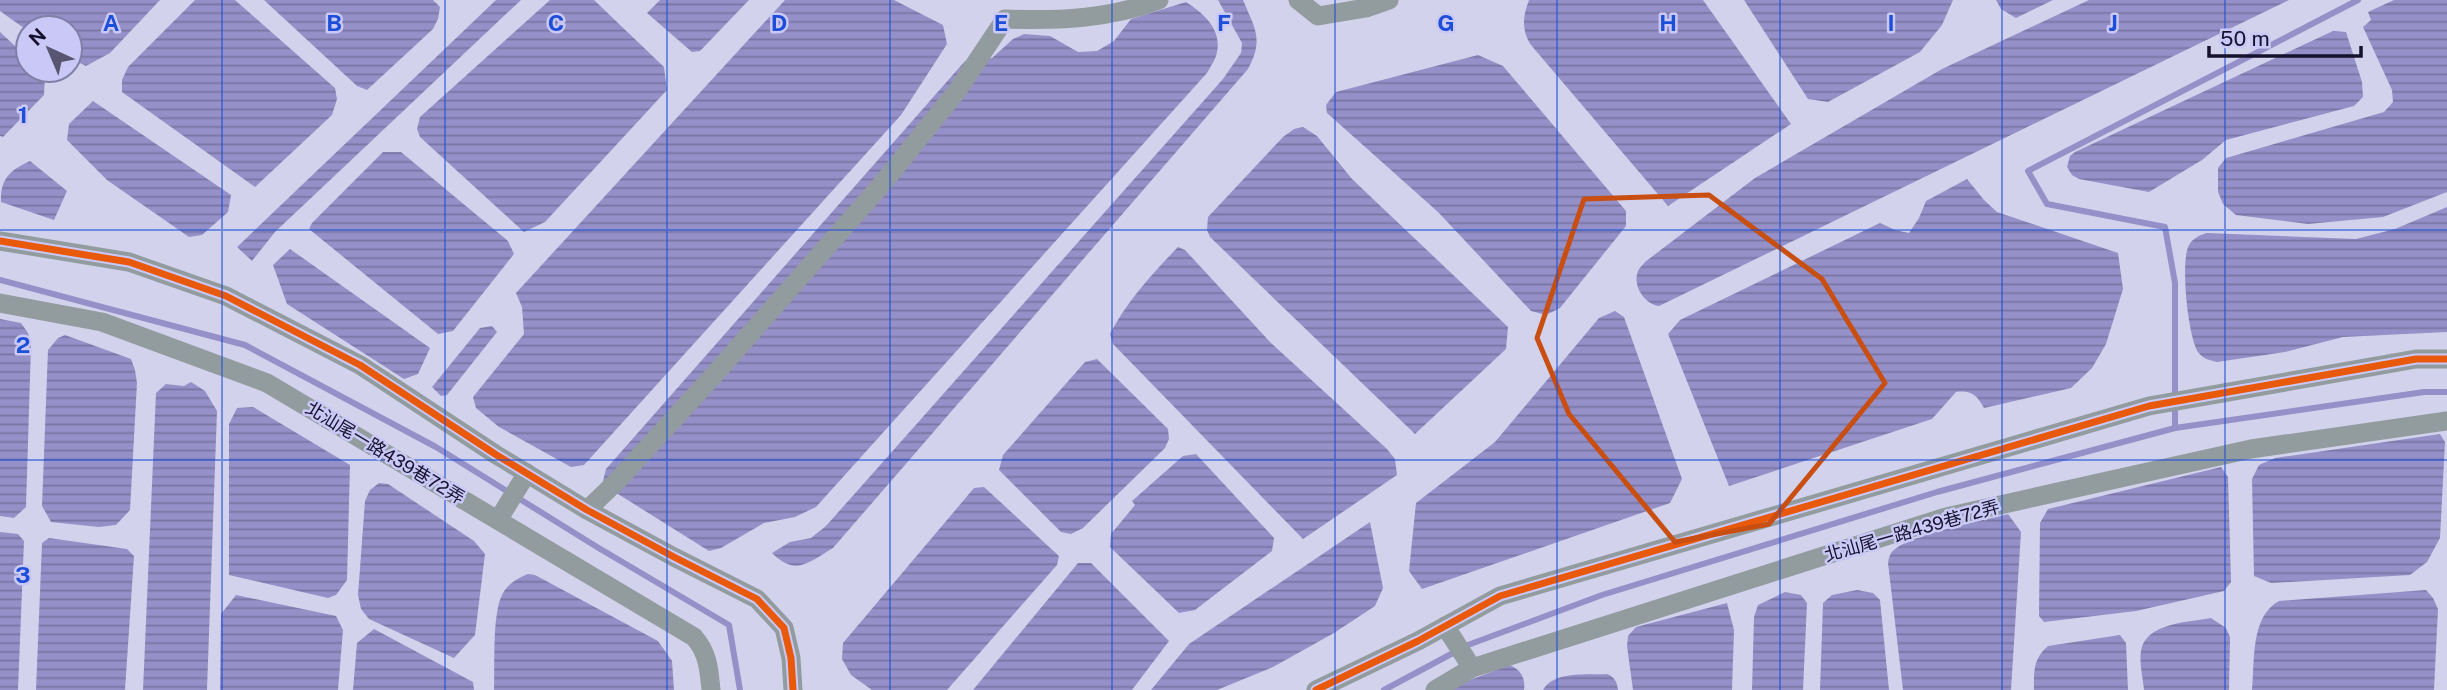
<svg xmlns="http://www.w3.org/2000/svg" width="2447" height="690" font-family="'Public Sans','Noto Sans TC',sans-serif">
	<style>
		.water { fill: url(#water-rules) }
		.lines { fill: none; stroke-linecap: round; stroke-linejoin: round }
		.stream { stroke: #9590c8; stroke-width: 6 }
		.minor { stroke: #929c9f; stroke-width: 19 }
		.cycleway-casing { stroke: #c9c8f6; stroke-width: 11 }
		.cycleway { stroke: #e8590c; stroke-width: 7 }
		.marked { fill: none; stroke: #c84e11; stroke-width: 5; stroke-linejoin: round }
		.grid { fill: none; stroke: #1d4ed8; stroke-width: 2; stroke-opacity: 0.55 }
		.labels { text-anchor: middle; stroke-width: 5; stroke-linejoin: round; paint-order: stroke }
		.street-label { font-size: 18px; fill: #16122e; stroke: #c9c8f6 }
		.grid-label { font-size: 23px; text-anchor: middle; font-weight: bold; fill: #1d4ed8; stroke: #c9c8f6; stroke-width: 5; stroke-linejoin: round; paint-order: stroke }
	</style>
	<defs>
		<pattern id="water-rules" width="6" height="5" patternUnits="userSpaceOnUse" patternTransform="scale(1.75)"><rect width="6" height="5" fill="#9590c8"/><path d="M0 2.5h6" fill="none" stroke="#7974a3"/></pattern>
	</defs>
	<rect width="100%" height="100%" fill="#d3d2ec"/>
	<g class="water">
		<polygon points="0,0 160,0 110,53 86,66 70,58 70,28 28,28 28,31 0,11"/>
		<polygon points="195,0 235,0 335,88 337,99 332,115 255,187 122,92 122,80 128,67"/>
		<polygon points="264,0 433,0 440,7 438,19 433,29 367,90 357,86"/>
		<polygon points="496,0 521,0 275,232 252,261 237,247"/>
		<polygon points="550,0 594,0 664,67 667,90 545,222 524,232 420,137 417,129 420,117"/>
		<polygon points="660,0 749,0 700,51 692,52 647,13"/>
		<polygon points="785,0 894,0 943,25 947,44 901,115 584,465 571,467 499,427 476,408 473,397 524,334 522,307 516,293"/>
		<path d="M1218 0H1243C1255 29 1264 39 1248 69L833 548C809 562 796 577 772 553L790 542 811 538 826 526 1223 79 1241 53 1242 43Z"/>
		<path d="M1529 0H1703L1791 124 1668 206 1531 45C1521 30 1523 15 1529 0Z"/>
		<polygon points="1744,0 1953,0 1942,25 1920,52 1828,102 1808,99"/>
		<polygon points="1996,0 2053,0 2016,18 2001,9"/>
		<path d="M2089 0H2289L1659 306C1645 304 1632 286 1638 271 1639 268 1643 265 1645 262L1755 178 1942 69Z"/>
		<polygon points="2394,0 2447,0 2447,192 2383,217 2308,224 2236,215 2223,204 2218,192 2218,168 2226,158 2384,112 2393,102 2392,90 2363,27 2371,20 2368,12"/>
		<path d="M1186 2C1203 13 1222 29 1217 52 1216 59 1210 67 1207 73L816 507 795 517 764 523 721 548 709 551 610 489 603 481 606 469 965 61 992 58 1013 39 1024 34 1050 36 1078 52 1097 51 1114 41 1131 19Z"/>
		<polygon points="2333,31 2346,32 2362,82 2363,97 2354,106 2226,140 2202,160 2149,192 2079,179 2072,175 2067,167 2070,156 2075,152"/>
		<polygon points="0,32 28,58 28,70 40,70 45,75 44,95 3,137 0,136"/>
		<polygon points="1478,55 1503,66 1626,211 1626,226 1560,308 1546,315 1531,311 1438,212 1327,113 1326,105 1336,92"/>
		<polygon points="93,101 231,195 228,212 202,235 189,237 107,180 67,140 69,124"/>
		<polygon points="1303,127 1317,136 1352,179 1508,327 1506,349 1415,434 1210,237 1207,230 1208,217 1283,137 1294,129"/>
		<polygon points="383,152 401,152 508,241 514,254 453,331 438,334 309,229 312,223"/>
		<path d="M30 161 67 191 54 220 1 202C0 179 10 170 30 161Z"/>
		<path d="M1967 179 1984 200 1997 212 2118 253 2123 289 2106 344 2092 368 2071 388 1984 408C1977 395 1971 390 1956 392L1932 419 1729 486 1668 334 1680 320 1880 223 1895 230 1909 233 1919 218 1926 201Z"/>
		<path d="M2447 207V332L2343 337 2285 352 2217 362C2209 360 2203 359 2198 352 2188 337 2180 261 2189 245 2193 238 2200 235 2207 233L2356 239 2395 229Z"/>
		<path d="M1178 247 1185 250 1271 343 1387 449 1395 459 1397 475 1303 539 1113 344 1110 334C1127 301 1152 274 1178 247Z"/>
		<polygon points="290,249 430,348 418,374 404,379 287,304 273,265"/>
		<polygon points="1615,311 1624,317 1682,479 1670,503 1422,589 1409,571 1416,503 1495,442 1599,318"/>
		<polygon points="0,319 21,323 28,333 31,345 26,507 14,518 0,516"/>
		<polygon points="492,326 497,332 447,395 441,396 432,387 480,328"/>
		<polygon points="65,335 131,359 135,370 137,383 130,510 116,525 99,527 51,522 42,506 48,350 58,338"/>
		<polygon points="1097,359 1168,429 1169,439 1165,448 1083,528 1071,534 1061,532 999,470 1003,455 1085,362"/>
		<polygon points="191,382 205,391 217,411 207,690 143,690 156,393 166,384 184,386"/>
		<polygon points="253,407 350,465 347,580 336,595 328,598 229,575 229,424 237,408"/>
		<polygon points="2440,434 2445,442 2440,538 2427,562 2410,575 2271,583 2254,576 2252,479 2259,465 2275,458"/>
		<polygon points="1196,454 1274,538 1272,551 1195,610 1179,613 1110,547 1111,534 1135,505 1132,501 1183,456"/>
		<polygon points="2221,467 2228,477 2231,582 2224,591 2136,611 2044,622 2039,616 2040,523 2048,509"/>
		<polygon points="379,483 388,484 474,541 485,554 475,635 454,658 369,619 361,609 358,595 365,501 370,490"/>
		<polygon points="984,487 1059,556 1057,565 947,690 872,690 851,675 842,659 843,643 974,488"/>
		<path d="M2008 514 2021 532 2011 690H1903L1888 563C1889 557 1890 553 1895 549 1913 534 1982 521 2008 514Z"/>
		<polygon points="1370,522 1383,588 1375,606 1334,633 1273,667 1217,690 1151,690 1189,644"/>
		<polygon points="0,532 18,534 24,541 18,690 0,690"/>
		<polygon points="49,538 127,549 134,556 125,690 36,690 42,543"/>
		<polygon points="1078,563 1091,563 1169,641 1132,690 973,690"/>
		<path d="M528 574 535 575 658 641 672 661 674 690H494C495 666 492 615 502 595 507 584 518 578 528 574Z"/>
		<polygon points="1857,590 1873,593 1880,600 1889,690 1820,690 1823,603 1832,595"/>
		<path d="M2426 590 2433 598 2438 609 2434 690H2252C2255 661 2250 617 2279 601Z"/>
		<polygon points="1785,592 1801,595 1807,603 1803,690 1752,690 1754,617 1758,605"/>
		<polygon points="236,595 336,616 343,630 338,690 220,690 221,614"/>
		<polygon points="1727,603 1734,630 1732,690 1633,690 1627,646 1628,636 1636,627"/>
		<path d="M2211 618 2226 628 2230 637 2229 690H2144C2143 678 2139 663 2141 651 2145 623 2189 622 2211 618Z"/>
		<polygon points="374,629 473,682 474,690 353,690 357,643"/>
		<path d="M2120 635 2126 643 2128 690H2034C2034 671 2033 659 2048 646Z"/>
		<path d="M1509 665C1520 668 1526 679 1524 690H1451L1457 685Z"/>
		<path d="M1607 674C1615 677 1617 682 1618 690H1543C1553 671 1587 675 1607 674Z"/>
	</g>
	<g class="lines">
		<g class="stream">
			<polyline points="0,280 245,345 436,447 597,547 729,625 740,690"/>
			<polyline points="2175,428 2175,283 2165,227 2047,204 2028,171 2358,0"/>
			<polyline points="1384,690 1468,645 1602,595 1937,492 2175,428 2424,392 2447,392"/>
		</g>
		<g class="minor">
			<polyline points="1298,0 1318,16 1366,8 1389,0"/>
			<polyline points="0,241 129,262 226,296 360,365 495,454 587,510 674,557 757,599 784,628 791,658 793,690"/>
			<path d="M0 303 102 322 267 383 694 637C708 653 709 669 711 690"/>
			<path d="M587 510 617 481 714 375 882 184 957 91 1005 19C1057 21 1110 19 1159 0"/>
			<polyline points="498,520 527,473"/>
			<polyline points="1445,626 1472,668"/>
			<polyline points="1316,690 1418,641 1500,596 2149,406 2416,359 2447,359"/>
			<polyline points="1435,690 1472,668 1946,517 2251,449 2447,421"/>
		</g>
		<g class="cycleway-casing">
			<g id="cycleway">
				<polyline points="0,241 129,262 226,296 360,365 495,454 587,510 674,557 757,599 784,628 791,658 793,690"/>
				<polyline points="1316,690 1418,641 1500,596 2149,406 2416,359 2447,359"/>
			</g>
		</g>
		<use href="#cycleway" class="cycleway"/>
	</g>
	<path class="marked" d="M1709 195 1822 279 1885 383 1769 524 1675 542 1569 414 1537 338 1584 199Z"/>
	<path class="grid" d="M222 0V690M445 0V690M667 0V690M890 0V690M1112 0V690M1335 0V690M1557 0V690M1780 0V690M2002 0V690M2225 0V690M0 230H2447M0 460H2447"/>
	<g class="labels">
		<g class="street-label">
			<text transform="translate(385 453) rotate(31)" y="6">北汕尾一路439巷72弄</text>
			<text transform="translate(1912 531) rotate(-16)" y="6">北汕尾一路439巷72弄</text>
		</g>
	</g>
	<g class="grid-label">
		<text x="111" y="31">A</text>
		<text x="334" y="31">B</text>
		<text x="556" y="31">C</text>
		<text x="779" y="31">D</text>
		<text x="1001" y="31">E</text>
		<text x="1224" y="31">F</text>
		<text x="1446" y="31">G</text>
		<text x="1668" y="31">H</text>
		<text x="1891" y="31">I</text>
		<text x="2113" y="31">J</text>
		<text x="23" y="123">1</text>
		<text x="23" y="353">2</text>
		<text x="23" y="583">3</text>
	</g>
	<g transform="translate(49 49) rotate(316)"><circle r="33" fill="#c9c8f6" stroke="#817fa6" stroke-width="2"/>
	<path d="M0-5L12 26L0 18L-12 26Z" fill="#585570"/>
	<text y="-10" font-size="19" font-weight="bold" text-anchor="middle" fill="#16122e">N</text>
	</g>
	<path d="M2209 46v10h152v-10" fill="none" stroke="#16122e" stroke-width="3.5"/>
	<text x="2220" y="46" font-size="21" fill="#16122e" stroke="#c9c8f6" stroke-width="5" paint-order="stroke">50 m</text>
</svg>
